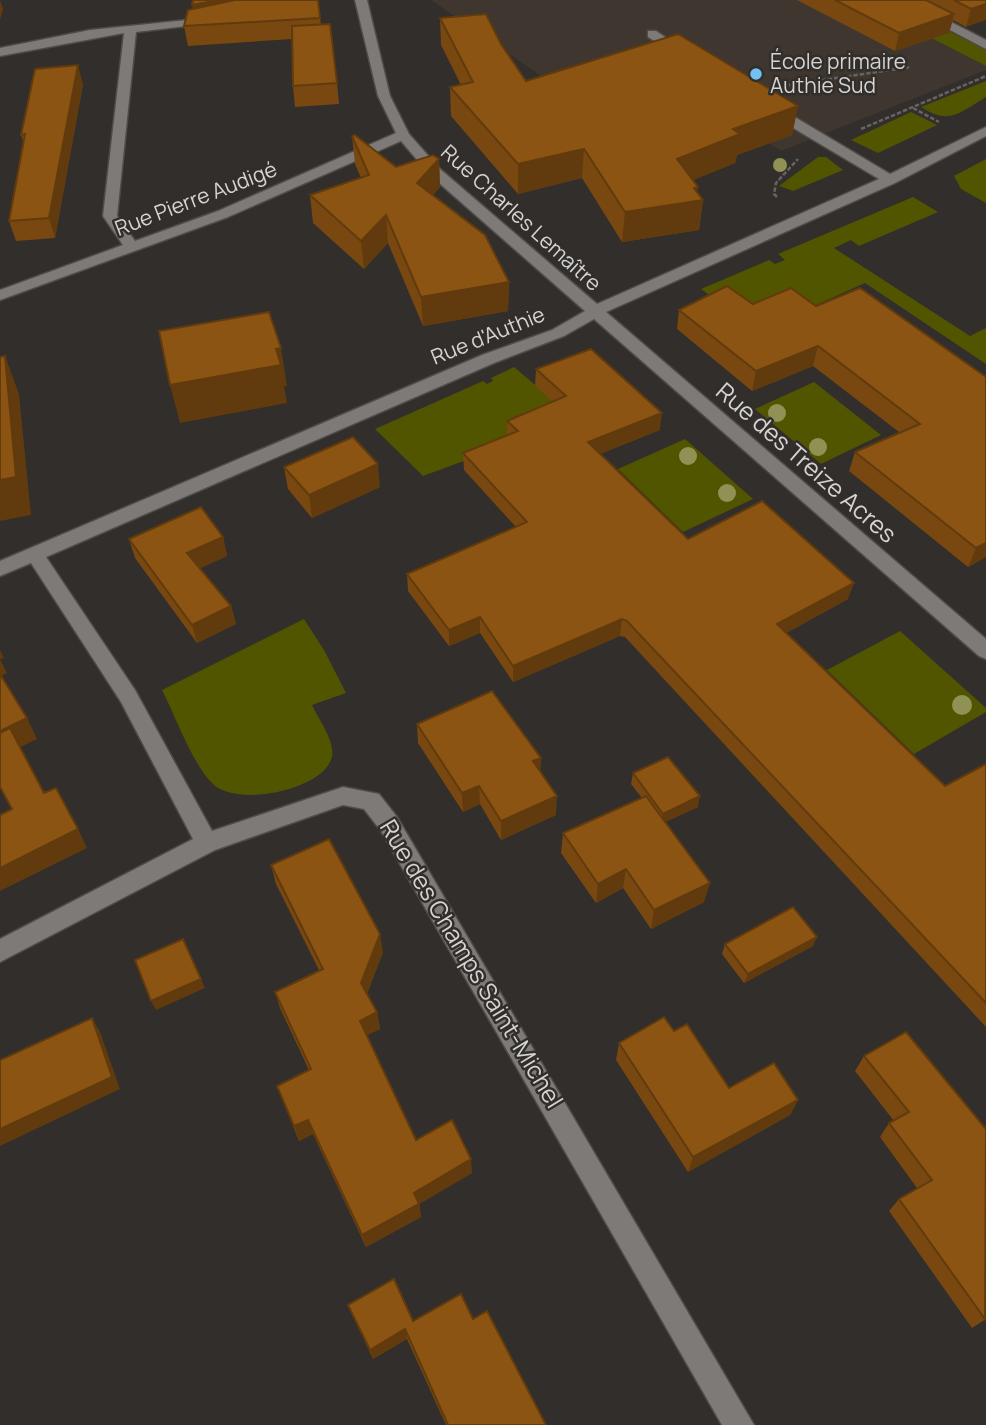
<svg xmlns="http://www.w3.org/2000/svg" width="986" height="1425" font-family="Manrope,sans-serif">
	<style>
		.built { fill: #3e362f }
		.green { fill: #525500 }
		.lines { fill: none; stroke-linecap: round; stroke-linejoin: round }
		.minor-casing { stroke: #4e4b49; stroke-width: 3 }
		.path { stroke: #666361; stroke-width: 2.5; stroke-dasharray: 4.5 2; stroke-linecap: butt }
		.minor { fill: #7e7a77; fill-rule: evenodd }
		.tree { fill: #8f9254 }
		.wall { fill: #784810 }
		.shaded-wall { fill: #613b0d }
		.building { fill: #8b5413; stroke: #613b0d; stroke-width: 2 }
		.poi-dot { fill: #71c1f5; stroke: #312e2b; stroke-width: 2.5 }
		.labels { text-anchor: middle; stroke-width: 5; stroke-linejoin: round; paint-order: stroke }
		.far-poi-label { font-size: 21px; fill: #d6d4d3; stroke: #312e2b; text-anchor: start }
		.far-street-label { font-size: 21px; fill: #d6d4d3; stroke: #312e2b }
		.street-label { font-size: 24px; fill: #d6d4d3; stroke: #312e2b }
	</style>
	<rect width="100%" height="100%" fill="#312e2b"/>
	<polygon class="built" points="431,0 857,0 986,66 986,70 781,151 736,123 632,139"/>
	<g class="green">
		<polygon points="857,0 887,0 986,50 986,66"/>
		<path d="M986 81V97C960 112 950 126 921 107Z"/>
		<polygon points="911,112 937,125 878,153 851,140"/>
		<polygon points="818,157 826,157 843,170 793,191 779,186"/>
		<polygon points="986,159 986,203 961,189 954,176"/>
		<polygon points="913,197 938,212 859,246 851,240 834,248 970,336 986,328 986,364 865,283 796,314 749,324 701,289 769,260 775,264 785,260 778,254"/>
		<polygon points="514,367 567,412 491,451 423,476 375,429 483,381 487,384 493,381 491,378"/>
		<polygon points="814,382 881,435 821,464 755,409"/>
		<polygon points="685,439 753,499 683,532 618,469"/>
		<path d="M304 619 324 650 346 693 312 705C318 718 330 734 332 749 339 786 240 810 213 784 192 764 176 717 162 690Z"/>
		<polygon points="900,631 986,708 986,712 914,754 827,670"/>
	</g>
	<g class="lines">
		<g class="minor-casing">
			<g id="minor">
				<polygon points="355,0 367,0 390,96 409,134 440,169 597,304 879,179 768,113 768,107 778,107 890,174 986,127 986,136 895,183 606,312 986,639 986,659 979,656 594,319 564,336 494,363 46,557 135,690 212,831 343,787 379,794 397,817 754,1425 722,1425 381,831 364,809 343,805 215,850 0,962 0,939 193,839 121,702 31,563 0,576 0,561 482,355 552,330 585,311 430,175 401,141 228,217 0,300 0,290 123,245 103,216 124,33 0,56 0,48 90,30 216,17 218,19 212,23 136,32 117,216 135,241 218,211 396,133 378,96"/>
				<polygon points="893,0 908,0 986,40 986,49"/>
				<polygon points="648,31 656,31 689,53 679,56 648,37"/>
			</g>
		</g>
		<g class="path">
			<polyline points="789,85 911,67"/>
			<polyline points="913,108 939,122"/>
			<polyline points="861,129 986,76"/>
			<polyline points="777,197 774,194 776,183 798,159"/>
		</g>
		<use href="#minor" class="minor"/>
	</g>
	<g class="tree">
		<circle cx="780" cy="165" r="7"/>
		<circle cx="777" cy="413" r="9"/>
		<circle cx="818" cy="447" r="9"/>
		<circle cx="688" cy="456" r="9"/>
		<circle cx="727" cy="493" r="9"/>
		<circle cx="962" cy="705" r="10"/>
	</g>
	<g class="wall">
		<polygon points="318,0 321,25 337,83 339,104 295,107 293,86 292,39 188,46 184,26"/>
		<polygon points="797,0 986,0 966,27 953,20 949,33 895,51"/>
		<polygon points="440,18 501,44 526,81 798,106 792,135 737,155 735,163 693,180 697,193 703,200 699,230 622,242 582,178 518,194 451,116 450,87 461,85 441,45"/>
		<polygon points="83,84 55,238 16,241 9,221 24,143 21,135"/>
		<polygon points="352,136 396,167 439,159 440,187 433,195 509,282 508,311 423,326 388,243 364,269 313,223 310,195 361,178 355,164"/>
		<polygon points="753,304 816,306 986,377 986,557 968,567 849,471 855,452 899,432 813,366 752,391 677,329 679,310"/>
		<polygon points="536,369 660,430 600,454 688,539 848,599 786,633 945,786 986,764 986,1027 625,637 620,636 513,682 480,633 449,646 408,591 407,574 516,527 464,470 463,453 507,435 507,421 553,402 535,386"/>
		<polygon points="284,467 380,487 312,518 288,489"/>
		<polygon points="223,537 227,556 200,568 231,606 236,624 197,643 135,558 129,539"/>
		<polygon points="417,724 541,758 540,771 556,815 501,840 480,804 463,812 418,743"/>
		<polygon points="633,773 698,807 665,822 704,902 651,929 623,888 596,903 561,853 563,833 642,798 631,784"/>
		<polygon points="271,865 383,952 367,993 377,1012 380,1029 367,1035 416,1140 472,1173 419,1204 421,1217 366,1247 313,1134 299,1141 277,1086 309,1070 280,1008 275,992 319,970 276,884"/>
		<polygon points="725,944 813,946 744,983 722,954"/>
		<polygon points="674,1031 729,1088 798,1100 790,1115 688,1172 616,1060 619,1043"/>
		<polygon points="864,1056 986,1129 986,1319 972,1328 889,1211 899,1199 917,1188 880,1137 889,1123 894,1121 855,1071"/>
		<polygon points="348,1305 413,1321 473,1319 546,1425 446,1425 407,1339 373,1359"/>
	</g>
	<g class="shaded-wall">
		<polygon points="0,0 3,9 0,20"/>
		<polygon points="219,0 278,0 193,15 192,5"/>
		<polygon points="986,4 986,20 966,27 971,9"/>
		<polygon points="954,14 949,33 895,51 899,33"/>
		<polygon points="78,65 83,84 55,238 49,218"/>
		<polygon points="798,106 792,135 737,155 735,163 674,188 677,159 733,129"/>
		<polygon points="584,149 582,178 518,194 518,164"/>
		<polygon points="439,159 440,187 418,211 417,183"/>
		<polygon points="698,187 696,201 703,200 699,230 622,242 625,212"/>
		<polygon points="386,215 388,243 364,269 361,241"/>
		<polygon points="509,282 508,311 423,326 421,297"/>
		<polygon points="818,346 813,366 752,391 756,371"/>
		<polygon points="281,348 287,386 284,386 287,403 180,423 170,385"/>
		<polygon points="5,356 19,394 31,515 0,521 0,480"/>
		<polygon points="662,413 660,430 587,459 588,442"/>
		<polygon points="378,464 380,487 312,518 309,495"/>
		<polygon points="223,537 227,556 192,572 187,553"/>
		<polygon points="986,543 986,557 968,567 976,548"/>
		<polygon points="854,583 848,599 772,641 777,624"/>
		<polygon points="231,606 236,624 197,643 192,625"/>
		<polygon points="480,617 480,633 449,646 449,630"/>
		<polygon points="622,619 620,636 513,682 513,666"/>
		<polygon points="0,650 4,658 0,659 7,673 0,676"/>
		<polygon points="27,718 37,739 4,755 0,747 0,731"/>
		<polygon points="541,758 540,777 533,761"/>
		<polygon points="479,786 480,804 463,812 462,793"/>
		<polygon points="557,796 556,815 501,840 501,821"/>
		<polygon points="700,796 698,807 661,824 663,814"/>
		<polygon points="78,829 87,848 0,891 0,868"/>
		<polygon points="626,869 623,888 596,903 598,884"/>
		<polygon points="710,883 704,902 651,929 654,910"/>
		<polygon points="380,934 383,952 365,1000 361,983"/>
		<polygon points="817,937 813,946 744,983 748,974"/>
		<polygon points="201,979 205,988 156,1010 151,1001"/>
		<polygon points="377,1012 380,1029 363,1037 360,1021"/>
		<polygon points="92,1018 100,1032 120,1089 0,1146 0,1129"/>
		<polygon points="798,1100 790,1115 688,1172 693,1157"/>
		<polygon points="308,1120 313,1134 299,1141 294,1126"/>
		<polygon points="471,1159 472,1173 419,1204 421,1217 366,1247 362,1235 414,1193"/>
		<polygon points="405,1329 407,1339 373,1359 370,1350"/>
	</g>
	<g class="building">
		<polygon points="193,0 219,0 192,5"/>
		<polygon points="235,0 318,0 320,18 184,26 188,10"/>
		<polygon points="835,0 926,0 954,14 899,33"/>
		<polygon points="954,0 986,0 986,4 971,9"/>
		<polygon points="486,14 501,44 526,81 678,34 798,106 733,129 740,134 677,159 698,187 694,188 703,200 625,212 584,149 518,164 450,87 473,82 440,18"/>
		<polygon points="330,24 337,83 293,86 292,26"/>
		<polygon points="78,65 49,218 9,221 25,134 21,135 35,69"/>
		<polygon points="355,135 396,167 433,155 439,159 417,183 485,235 509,282 421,297 386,215 361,241 310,195 369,175 352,136"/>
		<polygon points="727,286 753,304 791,288 816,306 860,288 986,377 986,543 976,548 855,452 920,424 818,346 756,371 679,310"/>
		<polygon points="269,312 281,348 276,349 281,365 170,385 159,331"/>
		<polygon points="591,349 662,413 588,442 688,539 762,501 854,583 777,624 945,786 986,764 986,1003 627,621 622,619 513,666 480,617 449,630 407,574 527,522 463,453 518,431 507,421 566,396 536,369"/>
		<polygon points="5,356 16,477 0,480 0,357"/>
		<polygon points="353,437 378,464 309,495 284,467"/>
		<polygon points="201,507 223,537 187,553 231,606 192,625 129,539"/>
		<polygon points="0,674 27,718 0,731"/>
		<polygon points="492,691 541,758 533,761 557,796 501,821 479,786 462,793 417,724"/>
		<polygon points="10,728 44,793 56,788 78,829 0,868 0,815 12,809 0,787 0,733"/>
		<polygon points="668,757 700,796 663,814 633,773"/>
		<polygon points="646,796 710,883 654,910 626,869 598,884 563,833"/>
		<polygon points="329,839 380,934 361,983 377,1012 360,1021 416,1140 452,1120 471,1159 414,1193 419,1204 362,1235 308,1120 294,1126 277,1086 311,1069 275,992 323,969 271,865"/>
		<polygon points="793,907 817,937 748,974 725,944"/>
		<polygon points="183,939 201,979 151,1001 135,960"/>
		<polygon points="664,1017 674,1031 687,1024 729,1088 774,1063 798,1100 693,1157 619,1043"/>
		<polygon points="92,1018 112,1077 0,1129 0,1060"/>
		<polygon points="906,1032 986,1129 985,1319 899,1199 932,1180 889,1123 909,1112 864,1056"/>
		<polygon points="394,1279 413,1321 461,1294 473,1319 487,1311 546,1425 448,1425 405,1329 370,1350 348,1305"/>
	</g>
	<circle class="poi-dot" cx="756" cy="74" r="7"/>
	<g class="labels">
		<g class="far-poi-label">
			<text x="770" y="69">École primaire<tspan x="770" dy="24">Authie Sud</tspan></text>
		</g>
		<g class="far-street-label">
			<text transform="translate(196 199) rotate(-21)" y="7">Rue Pierre Audigé</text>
			<text transform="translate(521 218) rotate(42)" y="7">Rue Charles Lemaître</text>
			<text transform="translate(488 336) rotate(-22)" y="7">Rue d'Authie</text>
		</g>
		<g class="street-label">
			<text transform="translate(806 463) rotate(41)" y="8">Rue des Treize Acres</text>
			<text transform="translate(471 964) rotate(59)" y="8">Rue des Champs Saint-Michel</text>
		</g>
	</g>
</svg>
